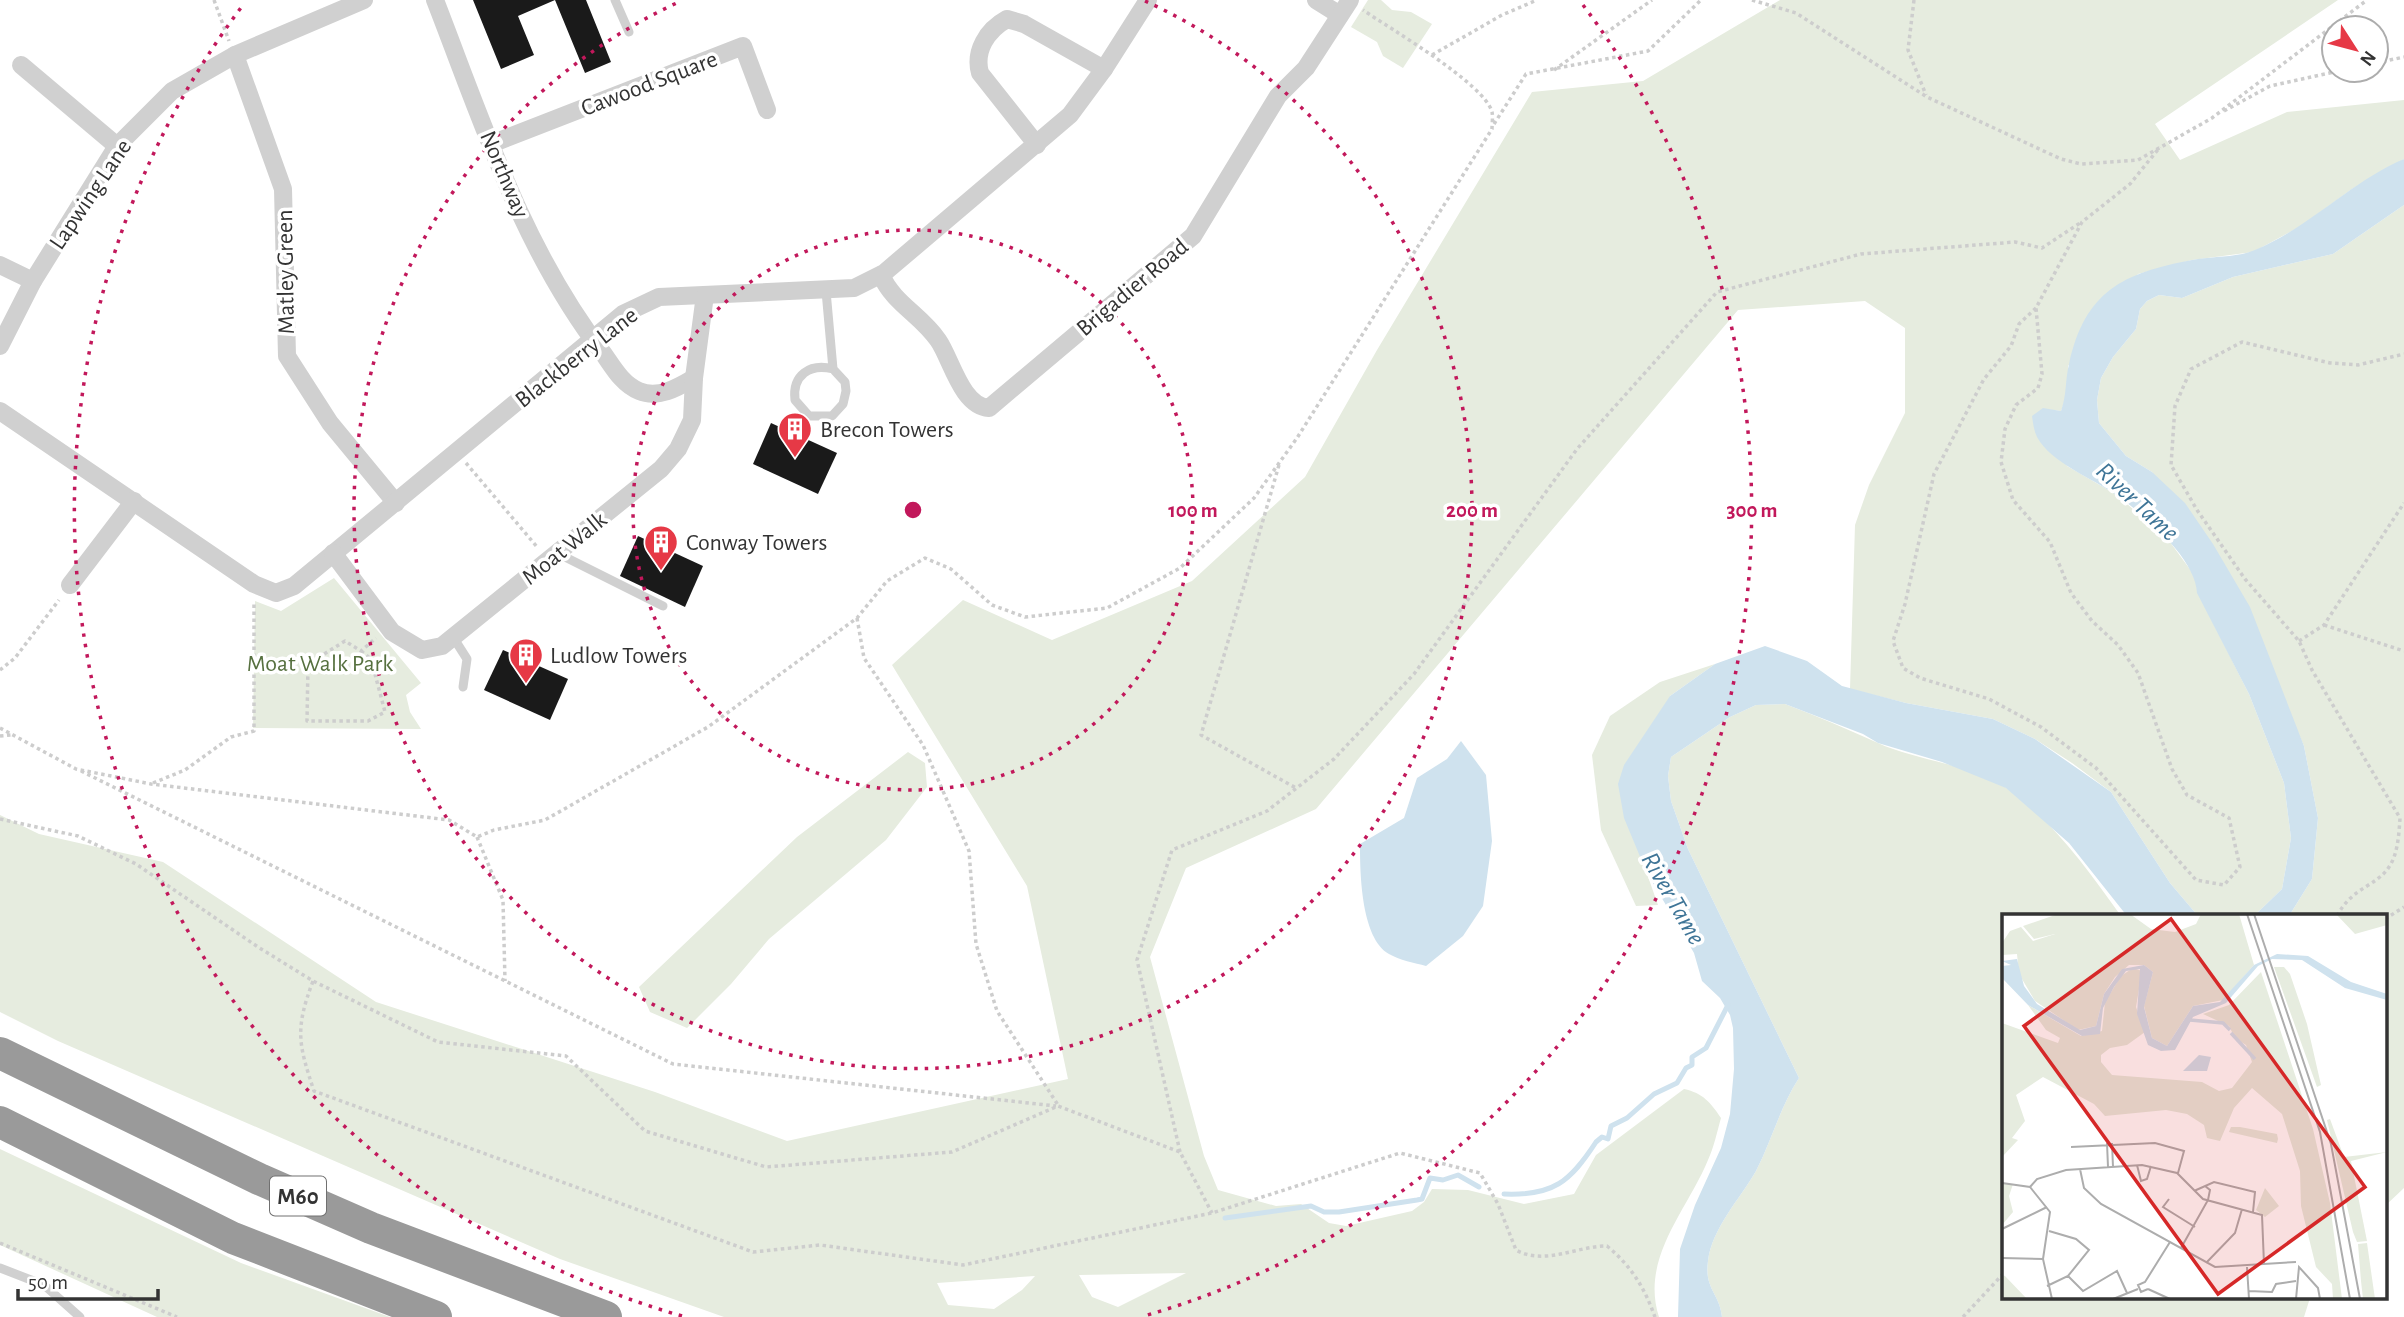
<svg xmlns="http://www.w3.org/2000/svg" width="2404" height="1317" font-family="'Alegreya Sans',sans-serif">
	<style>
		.green { fill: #e6ecdf; fill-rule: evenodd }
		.water { fill: #cfe2ee }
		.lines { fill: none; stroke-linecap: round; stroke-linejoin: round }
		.stream { stroke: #cfe2ee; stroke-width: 5 }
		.building { fill: #1a1a1a }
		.path { stroke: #cdcdcd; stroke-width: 3.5; stroke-dasharray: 3.5 3.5; stroke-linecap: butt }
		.service { stroke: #d0d0d0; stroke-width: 9 }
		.minor { stroke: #d0d0d0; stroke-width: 18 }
		.motorway { stroke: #9a9a9a; stroke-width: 32 }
		.ring { fill: none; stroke: #c2185b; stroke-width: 3.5; stroke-dasharray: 3.5 7 }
		.labels { text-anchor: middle; stroke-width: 7; stroke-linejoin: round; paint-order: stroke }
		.shield { fill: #fff; stroke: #707070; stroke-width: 2 }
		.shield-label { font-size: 23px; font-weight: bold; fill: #333 }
		.street-label { font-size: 24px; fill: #333; stroke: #fff }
		.poi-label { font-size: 24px; fill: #333; stroke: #fff; text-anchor: start }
		.park-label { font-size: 24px; fill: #56703f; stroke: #fff }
		.water-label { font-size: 26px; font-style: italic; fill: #3f7597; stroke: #fff }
		.inset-river { fill: none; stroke: #cfe2ee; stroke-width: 3.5 }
		.inset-road { fill: none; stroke: #adadad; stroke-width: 2 }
		.view { fill: #d62828; fill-opacity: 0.15; stroke: #d62828; stroke-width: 3.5 }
		.inset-edge { fill: none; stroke: #333; stroke-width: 3.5 }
		.centre { fill: #c2185b; stroke: #fff; stroke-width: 3.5 }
		.ring-label { font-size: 21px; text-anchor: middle; font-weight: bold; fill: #c2185b; stroke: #fff; stroke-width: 7; stroke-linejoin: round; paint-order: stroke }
	</style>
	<rect width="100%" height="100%" fill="#fff"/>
	<g class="green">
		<polygon points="1368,0 1381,0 1392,10 1411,12 1432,24 1403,68 1383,56 1377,42 1351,27"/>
		<path d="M1780 0H2338L2155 124 2180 160 2287 112 2404 100V159L2352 189 2301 226 2253 252 2192 260 2138 274 2068 366V392L2061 411 2043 409 2067 466 2117 495 2170 542 2197 579 2198 593 2249 694 2284 783 2291 838 2282 889 2254 916H2198L2170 883 2111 792 2072 763 2035 739 1993 719 1906 703 1850 689 1855 525 1869 485 1905 413V328L1865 301 1738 310 1316 809 1186 868 1150 957 1204 1156 1218 1190 1276 1206 1301 1204 1329 1223 1346 1226 1412 1211 1424 1202 1432 1189 1468 1190 1524 1204 1574 1194 1596 1155 1684 1089C1703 1093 1711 1103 1721 1118 1717 1132 1714 1147 1708 1160 1687 1211 1640 1258 1659 1317H724L560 1259 58 1041 0 1012V815L39 834 163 862 376 1002 655 1092 787 1141 1068 1079 1027 886 892 665 963 600 1052 640 1192 581 1305 477 1377 350 1532 92 1643 81ZM1186 1273 1118 1307 1092 1297 1079 1275ZM1035 1276 1022 1290 994 1309 948 1305 937 1283Z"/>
		<polygon points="2404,205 2404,1188 2385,1206 2385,916 2289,916 2312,879 2318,818 2304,746 2287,707 2152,472 2126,456 2099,423 2097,400 2101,378 2113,357 2136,329 2140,309 2147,301 2159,295 2182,298 2233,277 2333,254"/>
		<polygon points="334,578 421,683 406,695 410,712 421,729 253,728 255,601 281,611"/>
		<polygon points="1715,664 1670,696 1646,871 1658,905 1636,906 1601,830 1592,755 1610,716 1660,682"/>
		<path d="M1785 704C1817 716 1847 729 1878 743 1914 760 1975 765 2008 789 2056 824 2087 869 2121 916H2003V1298H2310L2304 1317H1722C1720 1294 1704 1289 1708 1261 1712 1228 1740 1199 1756 1171 1772 1140 1780 1107 1799 1078L1688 849 1671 801 1668 776 1671 757 1730 717 1756 705Z"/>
		<polygon points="908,752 925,763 927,787 886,840 769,939 731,984 687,1028 650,1012 639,987 797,837"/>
		<polygon points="0,1149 241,1263 390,1317 157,1317 0,1245"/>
	</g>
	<g class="water">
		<path d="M2404 159V205L2333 254 2233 277 2182 298 2159 295 2147 301 2140 309 2136 329 2113 357 2101 378 2097 400 2099 423 2126 456 2152 472 2185 503 2213 544 2250 607 2304 746 2318 818 2312 879 2289 916H2254L2282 889 2291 838 2284 783 2249 694 2197 593C2196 559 2144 514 2116 495 2094 479 2051 463 2037 437 2034 431 2033 423 2032 416L2043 408 2061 411C2067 394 2065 380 2069 364 2085 291 2123 273 2192 260 2212 256 2236 258 2255 250 2309 228 2350 182 2404 159Z"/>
		<path d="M1765 646 1807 661 1842 686 1906 703 1993 719 2035 739 2111 792 2170 883 2198 916H2127L2069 843 2006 788 1942 762 1878 743 1863 734 1785 704 1756 705 1730 717 1671 757 1668 776 1671 801 1688 849 1799 1078C1780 1107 1772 1140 1756 1171 1740 1199 1712 1228 1708 1261 1704 1289 1720 1294 1722 1317H1678L1680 1249 1695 1205 1721 1148 1730 1114 1734 1069 1733 1028 1730 1015 1720 998 1702 981 1694 953 1646 871 1624 818 1618 784 1624 765 1670 696 1715 664Z"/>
		<path d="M1461 741 1486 775 1492 841 1483 906 1463 936 1426 966C1415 963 1399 960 1389 954 1361 938 1360 873 1360 844L1404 818 1417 778 1447 759Z"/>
	</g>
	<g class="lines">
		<g class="stream">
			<path d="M1504 1194C1553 1196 1570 1182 1596 1142L1602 1137 1608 1139 1611 1126 1627 1118 1654 1094 1677 1083 1686 1068 1692 1065V1057L1706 1048 1728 1005"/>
			<polyline points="1225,1218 1311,1206 1324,1212 1339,1212 1417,1200 1422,1199 1430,1178 1443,1180 1458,1175 1479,1187"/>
		</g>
	</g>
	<g class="building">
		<polygon points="473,0 586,0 611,62 585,73 555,0 518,16 534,55 501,69"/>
		<polygon points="771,423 837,453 818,494 753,464"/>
		<polygon points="638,536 703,566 685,607 620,576"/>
		<polygon points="503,650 568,679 550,720 484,690"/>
	</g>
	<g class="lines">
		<g class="path">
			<polyline points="214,0 229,41"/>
			<polyline points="1752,0 1796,13 1927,97 2061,159 2081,164 2138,160 2212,118 2367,0"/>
			<polyline points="1914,0 1908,50 1926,95"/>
			<polyline points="1432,55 1502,15 1537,0"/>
			<polyline points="2376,63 2404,57"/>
			<polyline points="1554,70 1652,0"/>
			<polyline points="2224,111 2270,86 2343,70"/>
			<polyline points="1494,124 1526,74 1648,51 1701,0"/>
			<polyline points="2036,308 2019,324 2011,346 1984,379 1934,474 1905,604 1893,641 1903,668 1920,678 1989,699 2041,727 2096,768 2196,880 2224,885 2240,867 2229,818 2187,795 2172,769 2138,673 2118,645 2092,621 2071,593 2050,542 2013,500 2001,462 2005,429 2016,405 2038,388 2042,374 2036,308 2082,222 2130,184 2160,147"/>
			<polyline points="466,463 538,548"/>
			<polyline points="1279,465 1201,735 1296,788"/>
			<polyline points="857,618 864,658 923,745 969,851 976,944 997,1011 1058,1105"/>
			<polyline points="2324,625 2404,651"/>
			<polyline points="2299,641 2324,625 2404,503"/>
			<polyline points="361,651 371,659 385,712 368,721 307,721 308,664 345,641 361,651 376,638"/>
			<polyline points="0,670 15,658 59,600"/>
			<path d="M0 728 76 769 151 784 449 820 477 837 494 830 545 820 708 727 857 618 887 581 925 558 951 569 992 605 1025 617 1107 608 1180 568 1254 498 1297 438 1492 129C1492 124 1493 117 1492 112 1485 84 1389 28 1363 10"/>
			<polyline points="0,736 11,735"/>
			<polyline points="81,771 673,1064 1056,1106"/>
			<polyline points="153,783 185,770 231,737 254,731 254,601"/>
			<polyline points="0,819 78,836 136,864 258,947 313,981 438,1042 566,1056 645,1131 766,1167 952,1152 1058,1106 1180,1152 1212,1213"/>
			<polyline points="477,837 503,900 505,981"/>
			<path d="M2337 916C2352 887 2377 886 2389 867 2398 854 2399 833 2400 818L2312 670 2299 641 2245 579 2197 510 2171 465 2175 406 2191 369 2242 342 2330 363 2358 365 2404 354"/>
			<polyline points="2385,919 2404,907"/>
			<path d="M313 981C295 1029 298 1043 314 1091L753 1252 820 1245 963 1265 1212 1213 1400 1153 1480 1173 1498 1204 1516 1250C1545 1266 1576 1246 1607 1246 1632 1267 1644 1287 1655 1317"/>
			<polyline points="1180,1152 1137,960 1172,850 1267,811 1334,759 1414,674 1577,449 1717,292 1861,254 2015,242 2042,248 2080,223"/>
			<polyline points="0,1243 177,1317"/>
			<polyline points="1963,1317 2003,1274"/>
		</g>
		<g class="service">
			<polyline points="615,0 629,32"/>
			<path d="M826 291 833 369 845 382 846 391 843 404 832 416H809L795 400C792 375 810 363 833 369"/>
			<polyline points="557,553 663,606"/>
			<polyline points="453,637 467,659 463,687"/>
			<polyline points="0,1268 44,1285 80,1317"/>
		</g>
		<g class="minor">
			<path d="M435 0C482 121 523 250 603 353 613 367 622 384 639 391 658 399 677 388 694 378"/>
			<polyline points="1316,0 1340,15"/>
			<polyline points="235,55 283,189 287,356 330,423 396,503"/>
			<polyline points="21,65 117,146"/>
			<polyline points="491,144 743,46 767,110"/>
			<path d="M1037 145 980 73C974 51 987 30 1007 19L1024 24 1104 69"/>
			<polyline points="0,265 33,281"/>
			<path d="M881 275C894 304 920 314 938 340 951 358 961 406 989 408L1193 236 1278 96 1306 68 1350 0"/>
			<polyline points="0,346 33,281 117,146 172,91 235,55 364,0"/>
			<polyline points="0,411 254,584 276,593 294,586 623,314 659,297 854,288 884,273 1070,115 1104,69 1148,0"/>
			<polyline points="333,553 392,632 422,650 442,646 661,469 678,449 692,420 694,378 705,295"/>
			<polyline points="70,585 134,501"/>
		</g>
		<g class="motorway">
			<polyline points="0,1053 259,1179 371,1228 606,1317"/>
			<polyline points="0,1122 233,1238 436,1317"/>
		</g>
	</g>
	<g class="ring">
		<circle cx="913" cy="510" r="280"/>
		<path d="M1145 1A559 559 0 1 1 681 1"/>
		<path d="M682 1316A839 839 0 0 1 243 5M1583 5A839 839 0 0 1 1144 1316"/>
	</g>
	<defs>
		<g id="building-pin" transform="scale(1.75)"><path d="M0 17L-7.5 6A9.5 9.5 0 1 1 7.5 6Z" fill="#e63946" stroke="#fff"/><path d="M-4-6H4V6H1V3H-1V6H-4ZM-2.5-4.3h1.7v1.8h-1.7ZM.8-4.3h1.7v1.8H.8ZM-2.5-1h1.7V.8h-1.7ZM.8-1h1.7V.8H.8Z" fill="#fff"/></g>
	</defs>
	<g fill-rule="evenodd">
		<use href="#building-pin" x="795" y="429"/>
		<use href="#building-pin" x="661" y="542"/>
		<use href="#building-pin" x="526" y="655"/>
	</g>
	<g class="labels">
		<rect class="shield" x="270" y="1176.5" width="56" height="39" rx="5"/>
		<g class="shield-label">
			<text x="298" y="1204">M60</text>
		</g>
		<g class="street-label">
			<text transform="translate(649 83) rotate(-21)" y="8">Cawood Square</text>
			<text transform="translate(505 174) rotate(67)" y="8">Northway</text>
			<text transform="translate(90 194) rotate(-56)" y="8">Lapwing Lane</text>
			<text transform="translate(285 272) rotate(-91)" y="8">Matley Green</text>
			<text transform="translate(1132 287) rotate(-40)" y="8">Brigadier Road</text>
			<text transform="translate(576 357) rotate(-38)" y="8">Blackberry Lane</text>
			<text transform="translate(564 548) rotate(-39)" y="8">Moat Walk</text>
		</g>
		<g class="poi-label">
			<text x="820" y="437">Brecon Towers</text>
			<text x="686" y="550">Conway Towers</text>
			<text x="550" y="663">Ludlow Towers</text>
		</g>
		<g class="park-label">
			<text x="320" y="671">Moat Walk Park</text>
		</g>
		<g class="water-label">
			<text transform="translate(2138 501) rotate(43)" y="9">River Tame</text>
			<text transform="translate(1674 898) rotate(60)" y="9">River Tame</text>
		</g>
	</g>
	<g transform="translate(2002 914)">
		<rect width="385" height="385" fill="#fff"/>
		<path d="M56 0H128L149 15 173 18 194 10 199 0H237L252 51 221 86 191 92 165 132 150 124 142 92 151 58 142 51H127L113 63 102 80 94 112 76 116 33 87 17 60 15 40 0 41V29L8 17 19 13 31 27 53 20 32 25 21 12ZM334 0H385V11L353 20ZM272 53H282L288 60 305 110 319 171 315 173ZM131 54 140 57 134 93 143 118 125 131 108 134 99 141V148L110 161 200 168 217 177 230 174 250 148 244 131 233 124 227 112 201 100 227 91 259 58 311 215 328 289 340 385H331L330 370 314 353 299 292 298 257 280 200 250 174 232 194 218 227 205 224 202 211 185 200 164 196 103 202 92 190 41 163 14 181 23 207 10 224 16 226 0 243V109L56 129 58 124 44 116 26 91 79 122 100 117 103 88 119 62ZM328 205 342 243 385 238 349 247 365 327 355 328 351 318 325 206ZM238 213 275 220 276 225 275 229 227 218 229 213ZM0 270H11L7 282 11 298 0 311ZM263 274 277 292 263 303 254 296ZM365 329 373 385H361L359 367 356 330ZM0 361 3 362 25 385H0Z" fill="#e6ecdf"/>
		<path d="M275 40 306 42 349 68 385 80V86L343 74 300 46 270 45 256 52 224 89 191 103 173 136 159 137 146 131 135 100 138 55 124 57 112 73 101 94 98 120 80 122 26 91 0 64V52L9 51 0 47 15 45 22 72 35 90 78 116 94 112 102 80 120 55 142 51 151 58 142 93 150 124 165 132 191 92 218 88 252 51ZM197 141 209 143 205 157H181Z" fill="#cfe2ee"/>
		<path class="inset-river" d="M188 106 221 109 228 116M229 119 253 145"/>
		<path class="inset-road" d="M245 0 318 218 348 385M252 0 329 230 358 385M105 229 106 253M110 229 111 253M69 233 153 229 182 237 176 259M135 251 139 267 145 265 149 252M78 255 82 274 99 290 213 353 294 348M0 269 28 273 48 298 41 345 50 385M28 273 35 265 64 256 140 251 175 259 201 285 260 301 262 350M192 277 212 268 253 278 251 298M167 285 161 293 193 313M0 315 45 293M179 334 206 286 208 276 203 272M0 344 41 345M204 349 233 319 240 295M245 353 247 385M66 362 81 377 115 357 125 379M45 372 66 362 87 336 74 325 47 317M146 375 139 378 136 371 143 368 168 328M146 375 168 385M247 377 270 378 274 370 294 367M111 385 136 375M294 385 297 353 316 374 318 385"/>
		<path class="view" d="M169 5 363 273 216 380 22 112Z"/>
		<rect width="385" height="385" class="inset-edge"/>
	</g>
	<circle cx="913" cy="510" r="10" class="centre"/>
	<g class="ring-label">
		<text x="1193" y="517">100 m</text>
		<text x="1472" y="517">200 m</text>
		<text x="1752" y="517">300 m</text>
	</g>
	<g transform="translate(2355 49) rotate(126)"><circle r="33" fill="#ffffff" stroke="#adadad" stroke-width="2"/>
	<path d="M0-5L12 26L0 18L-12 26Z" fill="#e63946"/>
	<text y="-10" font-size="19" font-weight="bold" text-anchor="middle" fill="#333333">N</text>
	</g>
	<path d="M18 1289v10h140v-10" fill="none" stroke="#333333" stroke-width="3.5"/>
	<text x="28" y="1289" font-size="21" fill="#333333" stroke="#ffffff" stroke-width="5" paint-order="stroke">50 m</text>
</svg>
